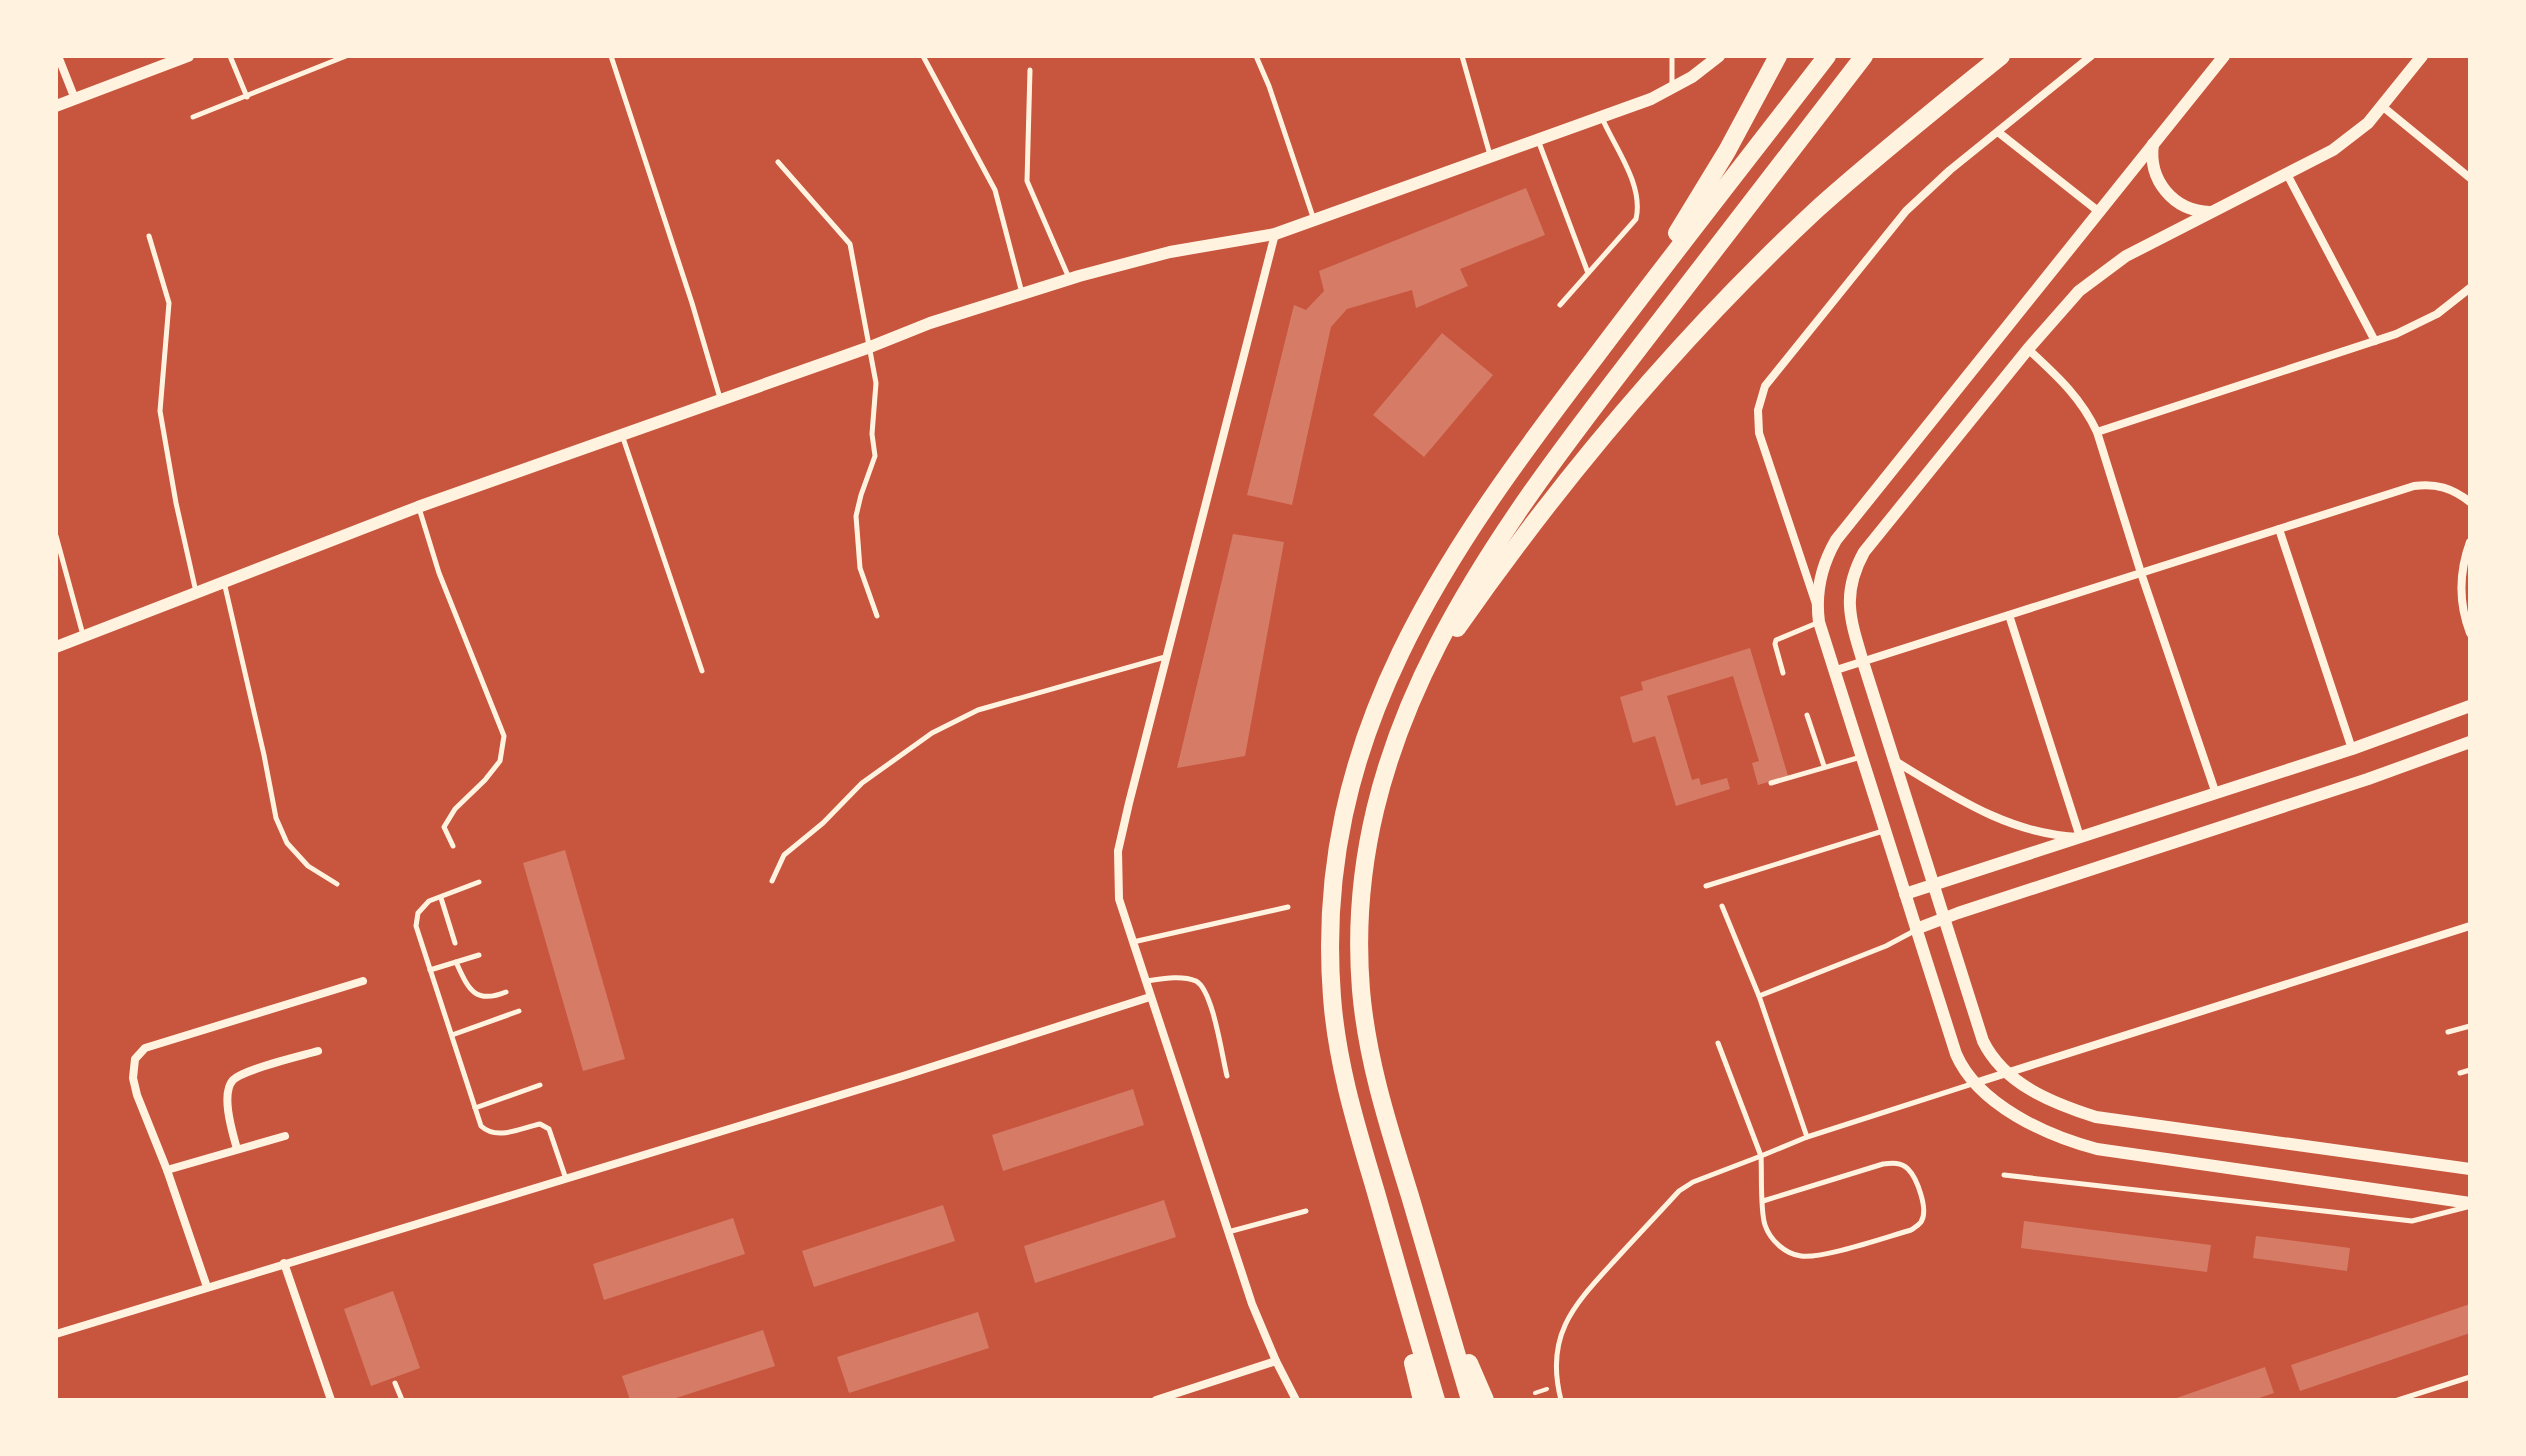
<svg xmlns="http://www.w3.org/2000/svg" width="2526" height="1456" font-family="'Work Sans',sans-serif">
	<style>
		.building { fill: #d67c66 }
		.lines { fill: none; stroke-linecap: round; stroke-linejoin: round }
		.path { stroke: #fff3e0; stroke-width: 4 }
		.service { stroke: #fff3e0; stroke-width: 5 }
		.minor { stroke: #fff3e0; stroke-width: 8 }
		.tertiary { stroke: #fff3e0; stroke-width: 12 }
		.motorway { stroke: #fff3e0; stroke-width: 18 }
	</style>
	<rect width="100%" height="100%" fill="#c8553d"/>
	<g class="building">
		<polygon points="1526,188 1545,235 1460,269 1468,286 1416,308 1412,290 1347,309 1331,327 1292,505 1247,495 1294,305 1306,310 1324,291 1319,271"/>
		<polygon points="1442,333 1493,375 1424,457 1373,415"/>
		<polygon points="1233,534 1284,542 1245,756 1177,768"/>
		<polygon points="1750,648 1788,776 1758,785 1752,763 1759,761 1733,676 1667,696 1692,780 1699,778 1701,785 1727,778 1730,789 1676,806 1655,736 1633,743 1620,697 1643,690 1641,682"/>
		<polygon points="565,850 625,1059 583,1071 523,863"/>
		<polygon points="1133,1089 1144,1125 1003,1171 992,1135"/>
		<polygon points="1164,1200 1176,1237 1035,1283 1024,1246"/>
		<polygon points="943,1205 955,1241 814,1287 802,1251"/>
		<polygon points="733,1218 745,1254 604,1300 593,1264"/>
		<polygon points="2024,1221 2211,1245 2207,1272 2021,1248"/>
		<polygon points="2256,1236 2350,1248 2347,1271 2253,1258"/>
		<polygon points="393,1291 420,1368 371,1386 344,1309"/>
		<polygon points="2470,1304 2470,1333 2300,1391 2291,1365"/>
		<polygon points="978,1312 989,1348 849,1393 837,1357"/>
		<polygon points="763,1330 775,1366 670,1400 630,1400 622,1376"/>
		<polygon points="2265,1367 2274,1393 2253,1400 2171,1400"/>
	</g>
	<g class="lines">
		<polyline class="path" points="1535,1393 1547,1389"/>
		<g class="service">
			<polyline points="230,56 247,97"/>
			<polyline points="611,56 692,303 720,398"/>
			<polyline points="923,56 995,190 1022,293"/>
			<polyline points="1256,56 1269,86 1314,220"/>
			<polyline points="1462,56 1490,155"/>
			<polyline points="1672,56 1672,87"/>
			<polyline points="1030,70 1027,181 1069,278"/>
			<polyline points="193,117 346,56"/>
			<polyline points="1538,140 1588,273"/>
			<polyline points="778,162 850,244 876,383 872,434 875,456 861,495 856,516 860,568 877,616"/>
			<polyline points="149,236 169,303 160,411 176,503 196,592"/>
			<path d="M1560 305 1636 219C1644 185 1615 148 1602 118"/>
			<polyline points="622,435 702,671"/>
			<polyline points="419,508 439,573 504,736 500,761 485,780 455,809 444,827 453,846"/>
			<polyline points="56,536 83,635"/>
			<polyline points="224,582 264,755 276,818 287,843 308,866 337,884"/>
			<polyline points="1783,673 1775,644 1776,640 1817,623"/>
			<polyline points="1807,715 1824,766"/>
			<polyline points="1771,783 1861,757"/>
			<polyline points="772,881 784,855 823,823 862,783 932,733 978,710 1165,657"/>
			<path d="M479 882 429 901 418 913 416 926 481 1126C497 1141 521 1128 540 1124L549 1129 566 1179"/>
			<polyline points="1706,886 1883,831"/>
			<polyline points="441,898 455,943"/>
			<polyline points="1722,906 1759,996 1807,1137"/>
			<polyline points="1133,942 1288,907"/>
			<path d="M456 962C468 988 474 1005 506 992"/>
			<polyline points="430,970 479,955"/>
			<path d="M1146 981C1161 979 1181 975 1196 981 1213 990 1222 1056 1227 1076"/>
			<polyline points="1759,996 1886,946 1916,930"/>
			<polyline points="2448,1032 2470,1026"/>
			<polyline points="452,1035 519,1011"/>
			<polyline points="1718,1043 1761,1156 1807,1137 1975,1083"/>
			<polyline points="2460,1073 2470,1070"/>
			<polyline points="475,1108 540,1085"/>
			<polyline points="2004,1175 2412,1221 2467,1207"/>
			<polyline points="1228,1232 1306,1211"/>
			<polyline points="395,1383 402,1400"/>
			<path d="M1561 1400C1544 1334 1575 1304 1616 1259 1637 1236 1658 1214 1679 1191L1693 1182 1761 1156C1762 1172 1760 1211 1765 1225 1770 1240 1785 1254 1801 1256 1823 1259 1886 1237 1911 1230 1914 1228 1918 1226 1921 1222 1929 1210 1917 1178 1908 1169 1901 1162 1892 1163 1883 1164L1763 1201"/>
			<polyline points="2398,1400 2470,1377"/>
		</g>
		<g class="minor">
			<polyline points="58,56 75,99"/>
			<polyline points="2382,106 2470,178"/>
			<polyline points="1998,132 2098,211"/>
			<polyline points="2287,174 2375,341"/>
			<polyline points="1275,234 1129,803 1118,851 1119,899 1252,1304 1276,1361 1296,1400"/>
			<path d="M2028 349C2056 375 2081 397 2097 432L2141 573 2216 794"/>
			<polyline points="2097,432 2396,334 2437,314 2470,288"/>
			<polyline points="2279,529 2352,749"/>
			<path d="M2470 542C2459 572 2458 602 2470 633"/>
			<polyline points="1816,604 1759,433 1758,410 1765,386 1906,211 1950,170 2091,56"/>
			<path d="M1833 671 2414 486C2436 483 2452 488 2470 502"/>
			<path d="M1895 761C1953 796 2010 835 2080 837L2009 615"/>
			<polyline points="1975,1083 2470,926"/>
			<path d="M237 1149C233 1134 220 1094 233 1080 244 1069 301 1056 318 1051"/>
			<polyline points="167,1170 285,1136"/>
			<polyline points="284,1263 331,1400"/>
			<polyline points="207,1287 167,1170 137,1095 133,1078 135,1059 145,1048 363,981"/>
			<polyline points="56,1334 903,1076 1150,997"/>
			<polyline points="1156,1400 1276,1361"/>
		</g>
		<g class="tertiary">
			<path d="M2224 56 1836 540C1821 566 1815 592 1819 622L1956 1054C1978 1105 2047 1136 2097 1149L2470 1203"/>
			<path d="M2422 56 2368 123 2333 150 2126 256 2079 291 2028 349 1864 552C1841 594 1850 619 1863 662L1983 1041C2004 1084 2052 1103 2096 1117L2470 1169"/>
			<polyline points="56,106 188,56"/>
			<path d="M2153 144C2148 180 2173 211 2210 212"/>
			<polyline points="56,647 418,507 870,347 930,323 1079,276 1170,252 1275,234 1314,220 1651,99 1692,77 1719,56"/>
			<polyline points="1905,894 2352,749 2470,706"/>
			<polyline points="1916,929 1958,913 2368,779 2470,742"/>
		</g>
		<g class="motorway">
			<polyline points="1677,233 1727,151 1778,56"/>
			<path d="M1457 628C1562 478 1681 336 1815 211 1875 157 1938 107 2001 56"/>
			<polyline points="1413,1363 1422,1400"/>
			<polyline points="1469,1363 1485,1400"/>
			<path d="M1436 1400C1415 1330 1395 1259 1375 1189 1356 1125 1337 1064 1332 997 1312 738 1447 551 1596 356 1672 255 1750 156 1827 56"/>
			<path d="M1470 1400C1450 1332 1430 1264 1410 1196 1389 1128 1367 1061 1361 990 1340 732 1499 530 1646 339 1719 244 1792 150 1864 56"/>
		</g>
	</g>
	<rect width="2526" height="1456" fill="none" stroke="#fff3e0" stroke-width="116"/>
</svg>
